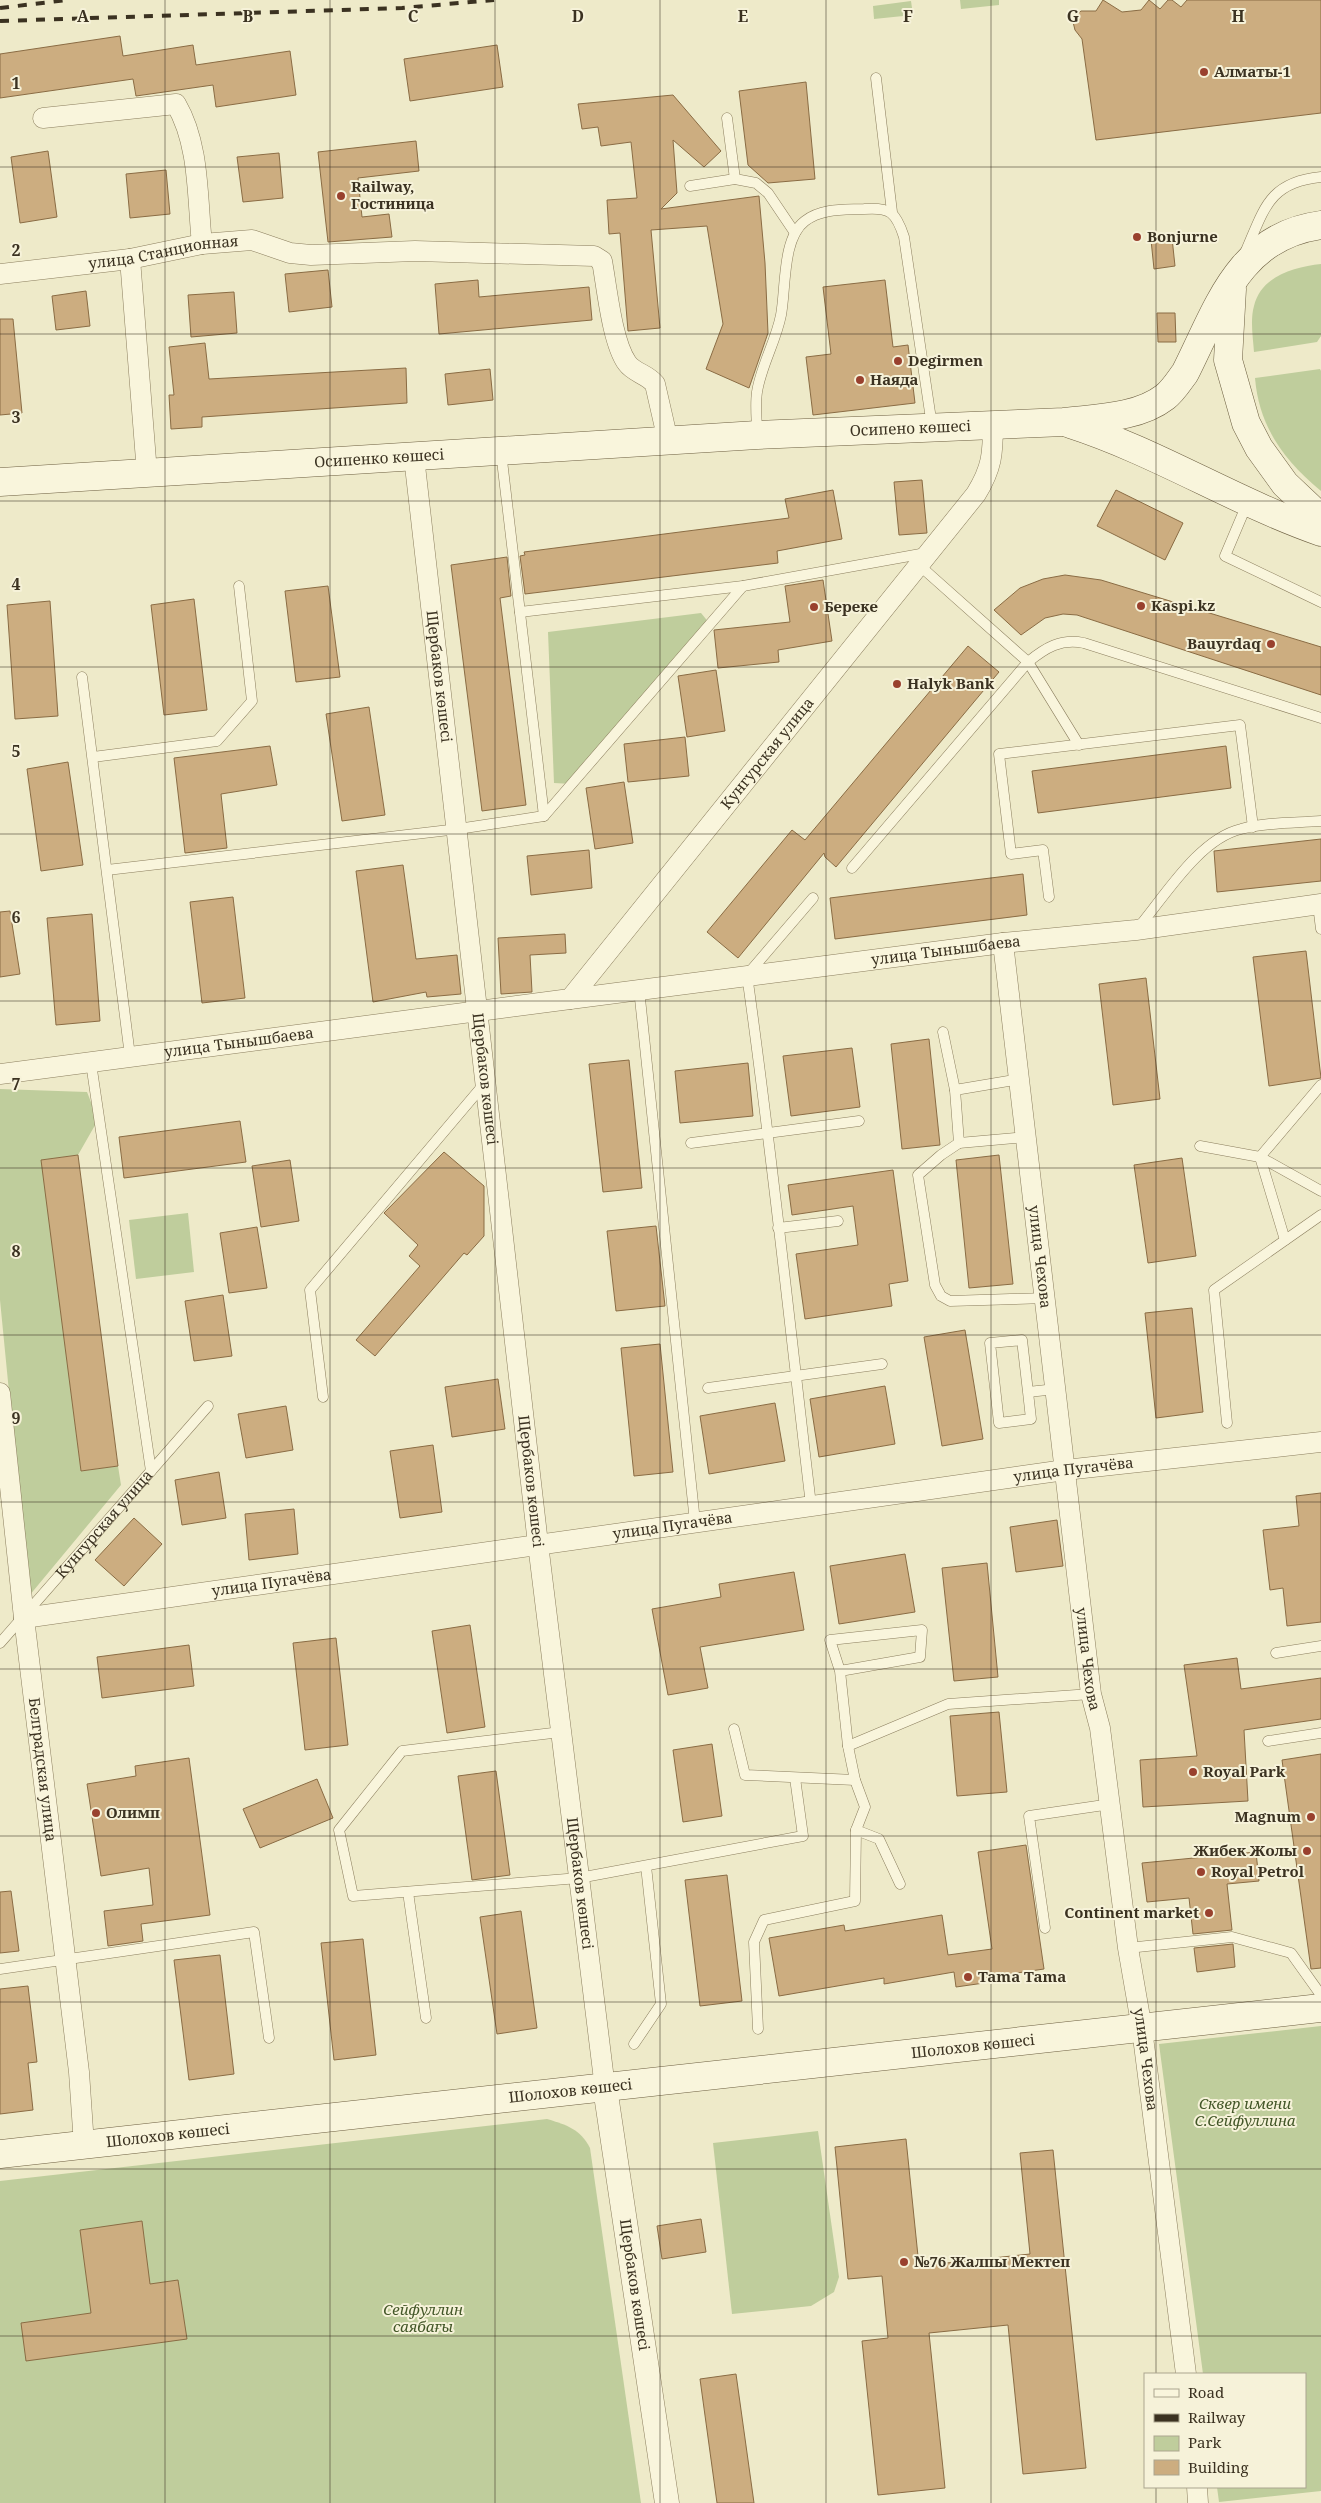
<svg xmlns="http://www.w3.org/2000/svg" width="1321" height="2503" font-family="'Noto Serif',serif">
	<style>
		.green { fill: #bfcd9c }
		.building { fill: #ccad80; stroke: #8a6c44 }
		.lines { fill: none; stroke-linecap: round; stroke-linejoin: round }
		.service-casing { stroke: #8b7e5e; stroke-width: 11 }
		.minor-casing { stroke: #8b7e5e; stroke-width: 21 }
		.tertiary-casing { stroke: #8b7e5e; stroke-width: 25 }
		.secondary-casing { stroke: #6d5f41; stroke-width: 29 }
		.service { stroke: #f9f5dc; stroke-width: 10 }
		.minor { stroke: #f9f5dc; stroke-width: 20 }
		.tertiary { stroke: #f9f5dc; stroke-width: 24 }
		.secondary { stroke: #f9f5dc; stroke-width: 28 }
		.rail { stroke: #3b3221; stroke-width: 4; stroke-dasharray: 9 9; stroke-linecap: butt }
		.grid { fill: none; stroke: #3b3221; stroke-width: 1; stroke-opacity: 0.55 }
		.poi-dot { fill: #99412e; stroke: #f6f2d9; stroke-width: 2 }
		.labels { text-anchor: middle; stroke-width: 4; stroke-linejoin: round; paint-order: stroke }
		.poi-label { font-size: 15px; font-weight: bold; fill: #3b3221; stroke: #f6f2d9; text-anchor: start }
		.street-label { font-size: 15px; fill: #3b3221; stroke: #f6f2d9 }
		.park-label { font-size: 15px; font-style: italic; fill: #435728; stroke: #f6f2d9 }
		.grid-label { font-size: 16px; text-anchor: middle; font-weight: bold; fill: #3b3221; stroke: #f6f2d9; stroke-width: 4; stroke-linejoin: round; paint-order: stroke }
	</style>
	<rect width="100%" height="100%" fill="#eeeac9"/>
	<g class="green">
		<polygon points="960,0 999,0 999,5 961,9"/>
		<polygon points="911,1 913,15 874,19 873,6"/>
		<path d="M1321 264V336L1317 342 1254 352C1253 338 1250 320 1254 306 1261 276 1294 267 1321 264Z"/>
		<path d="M1320 369 1321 371V491C1284 460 1259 427 1255 378Z"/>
		<polygon points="701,613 710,624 572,784 554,783 548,632"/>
		<polygon points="0,1089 87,1092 98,1120 78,1155 42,1160 81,1471 118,1466 121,1485 29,1596 0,1300"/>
		<polygon points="188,1213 194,1272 136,1279 129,1220"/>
		<polygon points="1321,2026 1321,2491 1219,2502 1217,2487 1305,2487 1305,2374 1203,2374 1159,2044"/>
		<path d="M547 2119C567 2125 580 2129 590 2148L641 2503H0V2181Z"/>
		<polygon points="818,2131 839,2277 834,2292 811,2306 732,2314 713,2143"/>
	</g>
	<g class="building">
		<polygon points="1103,0 1122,12 1141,10 1149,0 1160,9 1168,0 1172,0 1181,7 1187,0 1321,0 1321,113 1096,140 1082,39 1075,30 1073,22 1074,17 1081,11 1096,11"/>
		<polygon points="120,36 123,56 193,45 196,65 290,51 296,95 216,107 213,85 136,96 133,79 0,98 0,54"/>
		<polygon points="497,45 503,87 410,101 404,59"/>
		<polygon points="806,82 815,179 768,183 748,165 739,91"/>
		<polygon points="673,95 721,151 704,167 673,140 677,193 661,209 759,196 765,263 768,333 749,388 706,369 723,324 707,226 651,230 660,328 628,331 620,233 609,234 607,200 637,198 631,142 601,146 598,127 582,129 578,104"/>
		<polygon points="416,141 419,171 358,178 362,217 389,214 392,237 328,242 318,152"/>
		<polygon points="48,151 57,217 20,223 11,157"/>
		<polygon points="279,153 283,198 243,202 237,157"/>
		<polygon points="166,170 170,214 130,218 126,174"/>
		<polygon points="1172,238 1175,266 1154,269 1151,240"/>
		<polygon points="328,270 332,307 289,312 285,274"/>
		<polygon points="478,280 479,297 589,287 592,320 439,334 435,284"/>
		<polygon points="885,280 893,347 908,345 915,403 813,415 806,357 831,354 823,287"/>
		<polygon points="86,291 90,326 56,330 52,296"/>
		<polygon points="234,292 237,333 191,337 188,295"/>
		<polygon points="1157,313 1175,313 1176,342 1158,342"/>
		<polygon points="0,319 13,319 22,413 0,415"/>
		<polygon points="205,343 209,379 406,368 407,403 202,417 202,427 171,429 169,395 174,395 169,347"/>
		<polygon points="490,369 493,400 448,405 445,374"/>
		<polygon points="922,480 927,533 899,535 894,482"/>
		<polygon points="833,490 842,539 777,551 778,563 525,594 520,556 525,555 524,552 789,518 785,499"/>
		<polygon points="1116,490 1183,523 1165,560 1097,526"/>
		<polygon points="507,557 511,596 500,598 526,805 482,811 451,565"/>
		<polygon points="1065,575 1101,580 1321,647 1321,695 1077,615 1063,614 1045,618 1021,635 994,610 1020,588 1043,579"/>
		<polygon points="823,580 832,641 778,650 779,662 718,668 714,630 790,622 785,586"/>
		<polygon points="328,586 340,677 296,682 285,591"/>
		<polygon points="194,599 207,710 164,715 151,605"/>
		<polygon points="50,601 58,716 15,719 7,605"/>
		<polygon points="968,646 999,672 836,867 825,857 824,853 738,958 707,932 792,830 805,840"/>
		<polygon points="716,670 725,731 687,737 678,676"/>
		<polygon points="369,707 385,815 342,821 326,714"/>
		<polygon points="685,737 689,776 628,782 624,744"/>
		<polygon points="270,746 277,785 221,794 227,848 185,853 174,758"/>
		<polygon points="1226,746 1231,788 1038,813 1032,771"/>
		<polygon points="68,762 83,865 41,871 27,769"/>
		<polygon points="624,782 633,843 595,849 586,788"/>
		<polygon points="1321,839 1321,881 1217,892 1214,851"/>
		<polygon points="589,850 592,888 531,895 527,856"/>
		<polygon points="403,865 416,959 457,955 461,994 427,997 426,992 373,1002 356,871"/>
		<polygon points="1023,874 1027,915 835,939 830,898"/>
		<polygon points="233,897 245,998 202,1003 190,902"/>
		<polygon points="10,911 20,974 0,977 0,912"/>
		<polygon points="92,914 100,1021 56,1025 47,918"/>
		<polygon points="565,934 566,953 530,955 532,992 501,994 498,938"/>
		<polygon points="1306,951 1321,1078 1269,1086 1253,957"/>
		<polygon points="1146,978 1160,1099 1113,1105 1099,984"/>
		<polygon points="929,1039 940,1145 902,1149 891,1044"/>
		<polygon points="852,1048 860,1107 791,1116 783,1056"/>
		<polygon points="629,1060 642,1188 603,1192 589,1064"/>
		<polygon points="748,1063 753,1116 680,1123 675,1071"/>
		<polygon points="240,1121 246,1162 124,1178 119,1137"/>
		<polygon points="444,1152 484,1186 484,1236 467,1255 464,1253 375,1356 356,1340 420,1266 409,1256 418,1245 384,1213"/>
		<polygon points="78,1155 118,1466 81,1471 41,1160"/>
		<polygon points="999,1155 1013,1284 969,1288 956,1160"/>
		<polygon points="1182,1158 1196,1256 1148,1263 1134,1165"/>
		<polygon points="290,1160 299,1221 261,1227 252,1166"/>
		<polygon points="893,1170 908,1281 889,1284 892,1306 805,1319 796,1254 858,1245 853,1206 792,1215 788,1185"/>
		<polygon points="656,1226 665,1306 616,1311 607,1231"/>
		<polygon points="257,1227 267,1288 229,1293 220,1233"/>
		<polygon points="223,1295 232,1356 194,1361 185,1301"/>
		<polygon points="1192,1308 1203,1412 1156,1418 1145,1313"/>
		<polygon points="965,1330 983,1439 942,1446 924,1337"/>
		<polygon points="660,1344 673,1472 634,1476 621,1348"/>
		<polygon points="498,1379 505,1429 452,1437 445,1387"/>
		<polygon points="885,1386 895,1444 819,1457 810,1399"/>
		<polygon points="775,1403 785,1461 709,1474 700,1416"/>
		<polygon points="286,1406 293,1450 246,1458 238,1414"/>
		<polygon points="433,1445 442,1512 400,1518 390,1451"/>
		<polygon points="219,1472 226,1518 182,1525 175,1480"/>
		<polygon points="1321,1493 1321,1622 1287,1626 1283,1588 1270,1590 1263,1530 1299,1526 1296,1496"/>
		<polygon points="294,1509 298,1554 249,1560 245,1514"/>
		<polygon points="134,1518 162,1544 124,1586 95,1560"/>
		<polygon points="1057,1520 1063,1566 1016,1572 1010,1527"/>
		<polygon points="905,1554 915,1612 839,1624 830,1566"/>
		<polygon points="987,1563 998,1677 954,1681 942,1568"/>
		<polygon points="794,1572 804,1630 700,1647 708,1688 668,1695 652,1609 721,1597 719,1584"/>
		<polygon points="470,1625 485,1727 447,1733 432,1631"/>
		<polygon points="336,1638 348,1745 305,1750 293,1643"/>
		<polygon points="189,1645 194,1686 102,1698 97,1657"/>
		<polygon points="1237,1658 1241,1689 1321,1678 1321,1719 1244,1730 1248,1801 1143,1807 1140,1760 1197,1756 1184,1665"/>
		<polygon points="999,1712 1007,1792 957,1796 950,1716"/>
		<polygon points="712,1744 722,1816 683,1822 673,1750"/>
		<polygon points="1321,1754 1321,1968 1311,1969 1282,1760"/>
		<polygon points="189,1758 210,1915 141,1924 143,1941 108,1946 104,1911 153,1905 149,1868 101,1876 87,1784 136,1776 135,1766"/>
		<polygon points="496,1771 510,1875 472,1880 458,1776"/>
		<polygon points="317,1779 333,1818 260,1848 243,1809"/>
		<polygon points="1026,1845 1044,1969 983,1978 984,1983 956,1987 954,1972 884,1984 884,1978 779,1996 769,1938 844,1925 845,1931 942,1915 948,1955 992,1949 978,1852"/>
		<polygon points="1256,1852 1259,1881 1227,1884 1232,1930 1193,1934 1189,1898 1147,1902 1142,1863"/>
		<polygon points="727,1875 742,2001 700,2006 685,1880"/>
		<polygon points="11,1891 19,1951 0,1953 0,1892"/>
		<polygon points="521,1911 537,2028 497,2034 480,1917"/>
		<polygon points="363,1939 376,2055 334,2060 321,1943"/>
		<polygon points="1233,1944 1235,1967 1197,1972 1194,1948"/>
		<polygon points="220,1955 234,2074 189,2080 174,1960"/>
		<polygon points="28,1986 37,2062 28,2063 33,2110 0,2114 0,1989"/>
		<polygon points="906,2139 919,2266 1030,2254 1020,2153 1053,2150 1086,2468 1023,2474 1008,2325 929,2333 945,2488 878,2495 862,2341 888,2338 882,2276 848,2279 835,2147"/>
		<polygon points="701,2219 706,2252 662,2259 657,2226"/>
		<polygon points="142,2221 150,2284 178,2280 187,2339 26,2361 21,2323 91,2313 80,2230"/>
		<polygon points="736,2374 754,2503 717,2503 700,2379"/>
	</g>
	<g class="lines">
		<g class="service-casing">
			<g id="service">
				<polyline points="876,78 892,212"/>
				<polyline points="727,118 735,179 756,183 768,193 795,233"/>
				<polyline points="690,186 735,179"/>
				<path d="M1245 253C1264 210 1268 182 1321 177"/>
				<path d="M757 434C757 420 755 405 757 392 761 366 776 341 781 315 786 289 782 238 805 221 822 208 844 210 864 209 890 207 896 212 904 237L932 426"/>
				<polyline points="501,452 544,816"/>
				<polyline points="1247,504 1225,556 1321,602"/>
				<polyline points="919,565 1028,662 1079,745"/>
				<polyline points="520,612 743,586 926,553"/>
				<polyline points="82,677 130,1056"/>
				<polyline points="93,757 217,741 252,701 239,586"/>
				<path d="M852 868 1028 662C1045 648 1061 638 1084 643L1321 718"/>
				<polyline points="107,870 458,829 544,816 743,586"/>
				<polyline points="1049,897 1043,850 1011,854 999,754 1240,725 1253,827"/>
				<polyline points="1318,905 1321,929"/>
				<path d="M1138 928C1165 896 1199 839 1241 829 1266 822 1295 823 1321 821"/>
				<polyline points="639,989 695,1522"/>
				<polyline points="943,1032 955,1090 959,1143 941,1155 918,1175 935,1285 941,1296 950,1301 1046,1298"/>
				<polyline points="91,1063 151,1471"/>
				<polyline points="955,1090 1020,1079"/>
				<polyline points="691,1143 859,1121"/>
				<polyline points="959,1143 1027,1137"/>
				<polyline points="1200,1146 1260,1157 1321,1191"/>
				<polyline points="778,1228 838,1221"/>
				<polyline points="1285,1240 1260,1157 1321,1085"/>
				<polyline points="708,1388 882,1364"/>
				<polyline points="1028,1392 1022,1340 990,1343 999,1423 1031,1419 1028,1392 1056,1389"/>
				<polyline points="323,1397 310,1290 485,1083"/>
				<polyline points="1227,1423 1214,1290 1321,1215"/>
				<path d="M811 1505C790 1329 772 1152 747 975L813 898"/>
				<path id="s1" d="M0 1643 208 1406"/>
				<polyline points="1276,1653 1321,1646"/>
				<polyline points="840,1671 920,1657 922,1630 830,1640 840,1671 848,1746 948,1704 1091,1694"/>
				<polyline points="734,1729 745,1775 855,1780"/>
				<polyline points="561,1732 402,1751 339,1830 353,1896 579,1878 803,1836 795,1778"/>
				<polyline points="1268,1741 1321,1733"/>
				<polyline points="848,1746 855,1780 865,1807 856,1830 879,1839 900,1884"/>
				<polyline points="408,1892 426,2018"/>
				<polyline points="1045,1928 1029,1816 1111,1804"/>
				<polyline points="1128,1948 1232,1937 1291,1953 1321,1995"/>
				<polyline points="0,1969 254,1932 269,2038"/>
				<polyline points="758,2029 754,1942 764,1920 855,1901 856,1830"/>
				<polyline points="634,2044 661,2004 646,1866"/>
			</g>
		</g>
		<g class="minor-casing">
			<g id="minor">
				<path d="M43 118 176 104C200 145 197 198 202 244"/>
				<polyline points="130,259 147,473"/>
				<path id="s2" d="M0 274 130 259 202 244 252 240 290 253 311 255 415 251 594 256 602 261C607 288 612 342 627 363 634 373 647 374 655 384L668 441"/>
				<path id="s3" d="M414 457 538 1544 605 2088"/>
				<path id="s4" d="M1003 943 1091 1694 1100 1728 1128 1948 1142 2029 1186 2374"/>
				<path id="s5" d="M570 999 1003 943 1136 930 1321 904"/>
				<path id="s6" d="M0 1074 570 999 976 494C992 468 993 454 993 423"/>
				<path id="s7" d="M0 1393 24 1618 79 2072 84 2145"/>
				<path id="s8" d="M24 1618 1065 1470 1321 1442"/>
				<polyline points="1197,2487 1198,2503"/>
			</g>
		</g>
		<g class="tertiary-casing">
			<g id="tertiary">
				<path id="s9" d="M605 2088 667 2503"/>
			</g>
		</g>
		<g class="secondary-casing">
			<g id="secondary">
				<polyline points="1232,289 1228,360 1246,423 1259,448 1285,484 1321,518"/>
				<path d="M1070 424C1157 452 1235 502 1321 532"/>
				<path id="s10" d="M0 482 757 435 1064 422C1096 418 1138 418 1165 397 1173 391 1179 381 1185 373 1218 308 1238 236 1321 225"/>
				<path id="s11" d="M0 2154 1321 2008"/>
			</g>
		</g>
		<use href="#service" class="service"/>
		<use href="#minor" class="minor"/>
		<use href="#tertiary" class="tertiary"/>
		<use href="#secondary" class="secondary"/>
		<g class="rail">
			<polyline points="0,8 67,0"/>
			<polyline points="0,21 402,8 494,0"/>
		</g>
	</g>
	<path class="grid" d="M165 0V2503M330 0V2503M495 0V2503M660 0V2503M826 0V2503M991 0V2503M1156 0V2374M0 167H1321M0 334H1321M0 501H1321M0 667H1321M0 834H1321M0 1001H1321M0 1168H1321M0 1335H1321M0 1502H1321M0 1669H1321M0 1836H1321M0 2002H1321M0 2169H1321M0 2336H1321M1156 2487V2503"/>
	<g class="poi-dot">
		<circle cx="1204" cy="72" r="5"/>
		<circle cx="341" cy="196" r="5"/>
		<circle cx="1137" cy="237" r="5"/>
		<circle cx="898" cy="361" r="5"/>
		<circle cx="860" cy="380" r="5"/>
		<circle cx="1141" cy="606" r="5"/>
		<circle cx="814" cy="607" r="5"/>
		<circle cx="1271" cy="644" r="5"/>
		<circle cx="897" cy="684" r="5"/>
		<circle cx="1193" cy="1772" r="5"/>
		<circle cx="96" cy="1813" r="5"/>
		<circle cx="1311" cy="1817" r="5"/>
		<circle cx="1307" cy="1851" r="5"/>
		<circle cx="1201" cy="1872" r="5"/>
		<circle cx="1209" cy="1913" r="5"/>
		<circle cx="968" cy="1977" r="5"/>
		<circle cx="904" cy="2262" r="5"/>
	</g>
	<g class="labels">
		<g class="poi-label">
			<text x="1214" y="77">Алматы-1</text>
			<text x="351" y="192">Railway,<tspan x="351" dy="17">Гостиница</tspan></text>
			<text x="1147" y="242">Bonjurne</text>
			<text x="908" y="366">Degirmen</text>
			<text x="870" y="385">Наяда</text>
			<text x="1151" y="611">Kaspi.kz</text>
			<text x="824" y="612">Береке</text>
			<text x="1261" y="649" text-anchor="end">Bauyrdaq</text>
			<text x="907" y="689">Halyk Bank</text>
			<text x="1203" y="1777">Royal Park</text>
			<text x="106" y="1818">Олимп</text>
			<text x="1301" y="1822" text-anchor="end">Magnum</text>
			<text x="1297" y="1856" text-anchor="end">Жибек Жолы</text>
			<text x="1211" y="1877">Royal Petrol</text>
			<text x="1199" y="1918" text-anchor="end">Continent market</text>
			<text x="978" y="1982">Tama Tama</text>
			<text x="914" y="2267">№76 Жалпы Мектеп</text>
		</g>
		<g class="street-label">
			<text dy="5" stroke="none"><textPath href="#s2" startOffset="165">улица Станционная</textPath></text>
			<text dy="5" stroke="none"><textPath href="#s10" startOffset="912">Осипено көшесі</textPath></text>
			<text dy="5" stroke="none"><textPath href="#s10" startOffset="380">Осипенко көшесі</textPath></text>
			<text dy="5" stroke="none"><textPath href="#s3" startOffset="221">Щербаков көшесі</textPath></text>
			<text dy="5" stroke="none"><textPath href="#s6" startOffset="890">Кунгурская улица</textPath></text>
			<text dy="5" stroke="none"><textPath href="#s5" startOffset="379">улица Тынышбаева</textPath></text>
			<text dy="5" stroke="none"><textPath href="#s6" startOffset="241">улица Тынышбаева</textPath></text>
			<text dy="5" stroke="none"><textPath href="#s3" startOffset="626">Щербаков көшесі</textPath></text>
			<text dy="5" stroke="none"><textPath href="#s4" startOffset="316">улица Чехова</textPath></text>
			<text dy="5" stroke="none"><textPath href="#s8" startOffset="1060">улица Пугачёва</textPath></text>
			<text dy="5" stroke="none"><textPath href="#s3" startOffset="1031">Щербаков көшесі</textPath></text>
			<text dy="5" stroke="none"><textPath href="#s1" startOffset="158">Кунгурская улица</textPath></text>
			<text dy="5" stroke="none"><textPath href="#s8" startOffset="655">улица Пугачёва</textPath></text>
			<text dy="5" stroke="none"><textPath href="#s8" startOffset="250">улица Пугачёва</textPath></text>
			<text dy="5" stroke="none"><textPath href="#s4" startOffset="721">улица Чехова</textPath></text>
			<text dy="5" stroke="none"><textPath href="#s7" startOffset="379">Белградская улица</textPath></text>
			<text dy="5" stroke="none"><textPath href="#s3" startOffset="1436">Щербаков көшесі</textPath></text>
			<text dy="5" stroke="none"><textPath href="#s11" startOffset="979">Шолохов көшесі</textPath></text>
			<text dy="5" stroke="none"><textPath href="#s4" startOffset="1126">улица Чехова</textPath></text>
			<text dy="5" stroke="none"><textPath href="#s11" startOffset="574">Шолохов көшесі</textPath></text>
			<text dy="5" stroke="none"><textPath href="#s11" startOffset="169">Шолохов көшесі</textPath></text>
			<text dy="5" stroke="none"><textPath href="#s9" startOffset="199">Щербаков көшесі</textPath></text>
		</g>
		<g class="park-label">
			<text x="1245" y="2109">Сквер имени<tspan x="1245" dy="17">С.Сейфуллина</tspan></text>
			<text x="423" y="2315">Сейфуллин<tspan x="423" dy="17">саябағы</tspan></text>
		</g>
	</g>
	<g class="grid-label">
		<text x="83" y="22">A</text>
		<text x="248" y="22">B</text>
		<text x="413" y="22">C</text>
		<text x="578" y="22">D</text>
		<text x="743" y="22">E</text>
		<text x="908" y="22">F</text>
		<text x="1073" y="22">G</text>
		<text x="1238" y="22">H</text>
		<text x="16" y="89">1</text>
		<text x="16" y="256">2</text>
		<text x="16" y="423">3</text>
		<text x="16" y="590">4</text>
		<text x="16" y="757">5</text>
		<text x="16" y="923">6</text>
		<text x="16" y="1090">7</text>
		<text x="16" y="1257">8</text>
		<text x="16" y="1424">9</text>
	</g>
	<rect x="1144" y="2373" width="162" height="115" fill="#f6f2d9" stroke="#aba58f"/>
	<rect x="1154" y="2389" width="25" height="8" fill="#f9f5dc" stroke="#aba58f"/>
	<text x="1188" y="2398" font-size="15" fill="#3b3221">Road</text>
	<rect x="1154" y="2414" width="25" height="8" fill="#3b3221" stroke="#aba58f"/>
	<text x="1188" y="2423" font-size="15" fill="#3b3221">Railway</text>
	<rect x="1154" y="2436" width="25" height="15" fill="#bfcd9c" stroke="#aba58f"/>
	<text x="1188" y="2448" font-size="15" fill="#3b3221">Park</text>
	<rect x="1154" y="2460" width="25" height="15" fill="#ccad80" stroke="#aba58f"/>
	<text x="1188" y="2473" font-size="15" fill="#3b3221">Building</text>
</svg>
